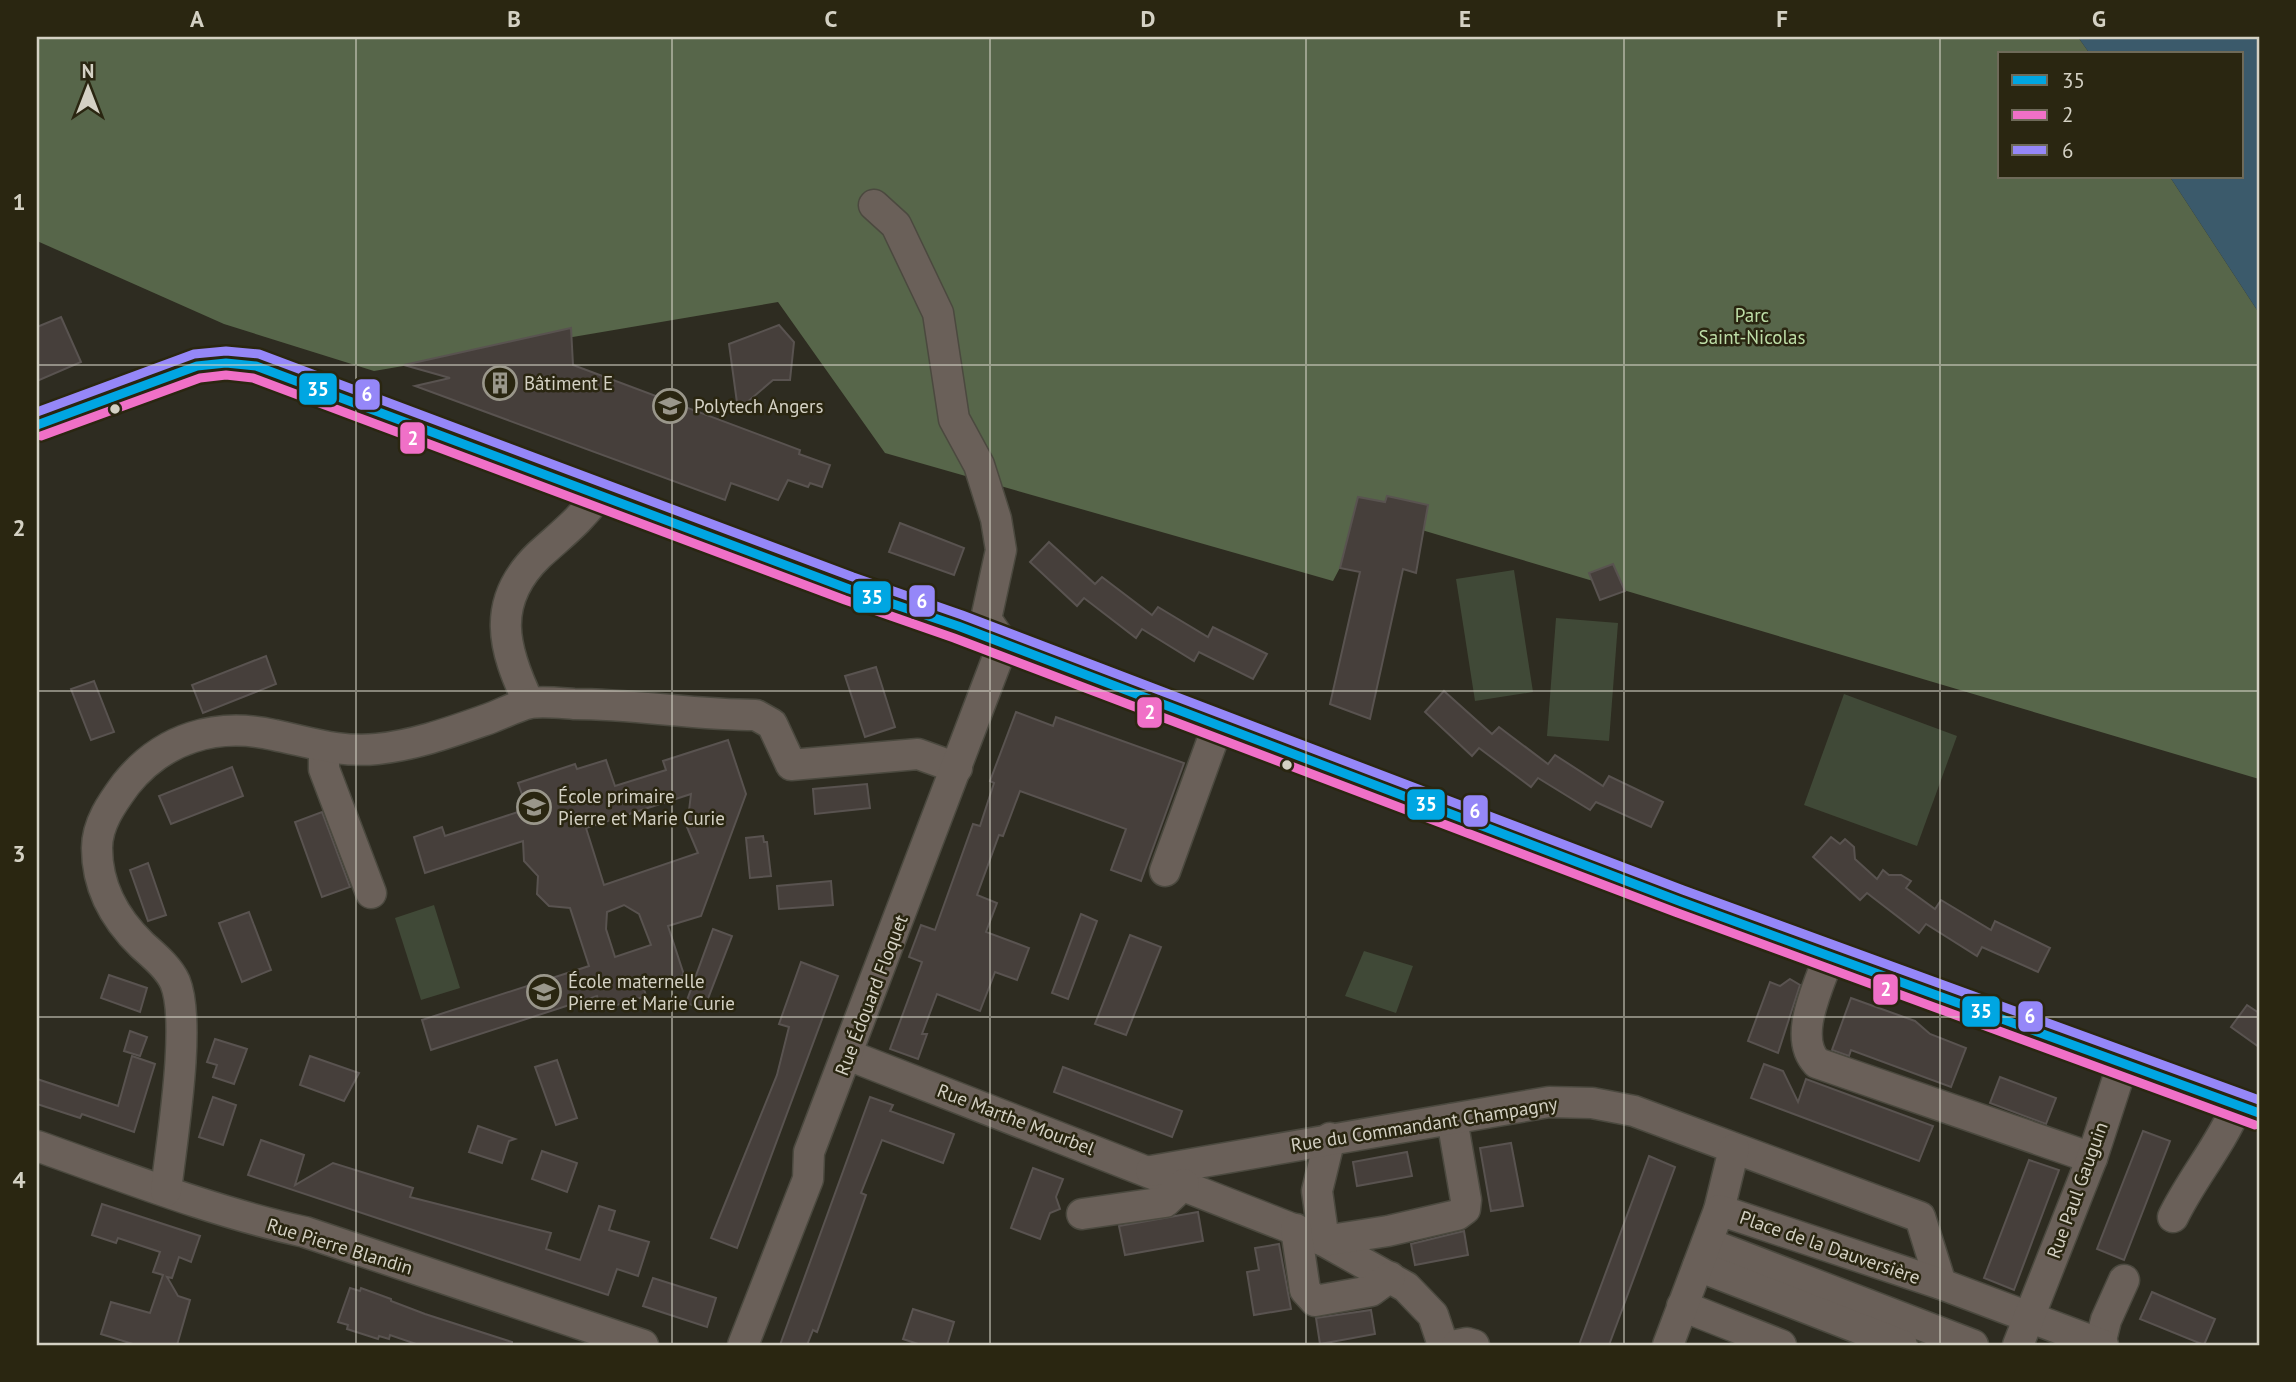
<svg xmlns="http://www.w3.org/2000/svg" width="2296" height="1382" font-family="'PT Sans',sans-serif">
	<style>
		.green { fill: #404937 }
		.forest { fill: #57664a }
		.water { fill: #3b5a6b }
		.building { fill: #463f3b; stroke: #595350; stroke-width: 2; fill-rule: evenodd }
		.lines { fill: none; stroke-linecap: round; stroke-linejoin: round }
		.minor-casing { stroke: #4b493f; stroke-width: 33 }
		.minor { stroke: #6a6059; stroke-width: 30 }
		.bus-1-casing { stroke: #2a2611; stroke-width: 14 }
		.bus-2-casing { stroke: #2a2611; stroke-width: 14 }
		.bus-3-casing { stroke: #2a2611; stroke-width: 14 }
		.bus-1 { stroke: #00a6e2; stroke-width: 9 }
		.bus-2 { stroke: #f070c7; stroke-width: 9 }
		.bus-3 { stroke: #9587f8; stroke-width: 9 }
		.grid { fill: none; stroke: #d4d1c4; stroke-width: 2; stroke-opacity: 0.55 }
		.bus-dot { fill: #d4d1c4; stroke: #2a2611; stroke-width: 2.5 }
		.labels { text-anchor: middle; stroke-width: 5; stroke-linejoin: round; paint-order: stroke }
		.park-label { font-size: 19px; fill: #bedea7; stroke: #2a2611 }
		.poi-label { font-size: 19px; fill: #d4d1c4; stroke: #2a2611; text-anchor: start }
		.street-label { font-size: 19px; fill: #d4d1c4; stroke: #2a2611 }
		.line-badge { stroke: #2a2611; stroke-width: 2.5 }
		.badge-label { font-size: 19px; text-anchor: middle; font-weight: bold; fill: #fff }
		.neatline { fill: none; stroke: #d4d1c4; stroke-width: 2.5 }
		.grid-label { font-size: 23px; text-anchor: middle; font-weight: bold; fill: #d4d1c4 }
	</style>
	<rect width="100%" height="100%" fill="#2e2c21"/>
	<g class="green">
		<polygon points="1514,570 1533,692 1475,701 1456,579"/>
		<polygon points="1556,618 1618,623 1609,741 1547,736"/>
		<polygon points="1844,694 1957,736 1917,846 1804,805"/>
		<polygon points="434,905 460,988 421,1000 395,918"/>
		<polygon points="1364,951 1413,966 1396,1013 1345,996"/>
	</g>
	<polygon class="forest" points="37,37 2078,37 2090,54 2000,54 2000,177 2170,177 2259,313 2259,779 1368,514 1333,581 885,453 778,302 374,371 224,324 37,241"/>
	<polygon class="water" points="2078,37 2259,37 2259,313 2170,177 2242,177 2242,54 2090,54"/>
	<g class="building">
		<polygon points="61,317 81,362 37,381 37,327"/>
		<polygon points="779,325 794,342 790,380 773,380 738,410 729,344"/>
		<polygon points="571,328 573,365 800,450 799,454 830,465 822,487 810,483 808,487 788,480 778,500 731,483 725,500 415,386 450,378 404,365"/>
		<polygon points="1387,496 1428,505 1416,573 1403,569 1370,719 1330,704 1360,572 1340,568 1358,497 1385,502"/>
		<polygon points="900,523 964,548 954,575 889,552"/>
		<polygon points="1049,542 1095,584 1102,577 1152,615 1158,607 1208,637 1213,627 1267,654 1253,679 1199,652 1194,661 1142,629 1136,638 1084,598 1077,606 1030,562"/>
		<polygon points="1613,564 1625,591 1600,600 1589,573"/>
		<polygon points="266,656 276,684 203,713 192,685"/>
		<polygon points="876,667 895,727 865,737 845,676"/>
		<polygon points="94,681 114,732 91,740 71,689"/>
		<polygon points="1444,691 1492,734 1499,727 1548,764 1555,755 1603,786 1609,776 1663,802 1651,827 1596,802 1590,810 1538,778 1531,787 1479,748 1472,756 1425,712"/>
		<polygon points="1016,712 1053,726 1056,717 1184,763 1141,881 1111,870 1126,829 1020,791 1003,836 999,835 977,895 997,903 986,932 1029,948 1017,980 995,972 980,1011 937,994 922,1034 927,1034 918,1059 890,1049 922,962 909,957 921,925 935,930 973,824 980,826 994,783 990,781"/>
		<path d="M728 740 746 794 701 916 668 926 684 975 644 989 646 996 601 1010 597 996 431 1050 422 1020 589 966 570 908 549 906 537 894 538 876 524 861 523 841 425 873 414 837 442 827 445 836 527 809 518 783 575 764 577 769 606 760 615 786 666 770 663 761ZM691 794 687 827 698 853 604 885 586 828ZM624 905 639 914 651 945 615 957 606 929 607 912Z"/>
		<polygon points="232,767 243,796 171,824 159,796"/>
		<polygon points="867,784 870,808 815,814 813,789"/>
		<polygon points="322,812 350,887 322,897 295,822"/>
		<polygon points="763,836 764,842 767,842 771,876 750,878 746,838"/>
		<polygon points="1831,837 1840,844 1845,839 1854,847 1855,859 1877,879 1883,870 1889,875 1901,875 1911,881 1906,888 1935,909 1941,900 1991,930 1995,921 2050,948 2038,972 1982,947 1977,956 1926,924 1919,933 1867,893 1860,900 1813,857"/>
		<polygon points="148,863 166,915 148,921 130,870"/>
		<polygon points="831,881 833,905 779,909 777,886"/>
		<polygon points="249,912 271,970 242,982 219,923"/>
		<polygon points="1081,914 1097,921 1068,999 1052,993"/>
		<polygon points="713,929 732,936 704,1009 686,1003"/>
		<polygon points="1130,935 1161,947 1126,1035 1095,1024"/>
		<polygon points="801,962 838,976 737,1248 711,1238 777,1075 789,1027 779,1024"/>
		<polygon points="109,975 147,988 140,1012 101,998"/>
		<polygon points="1790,979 1800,985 1778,1053 1748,1041 1770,982 1780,986"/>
		<polygon points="1851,998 1915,1021 1930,1034 1966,1048 1951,1087 1851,1050 1849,1056 1832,1050"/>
		<polygon points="2247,1005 2259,1013 2259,1047 2231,1027"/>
		<polygon points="130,1031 147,1037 140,1056 124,1051"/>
		<polygon points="215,1039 247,1049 234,1084 213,1077 217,1065 207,1062"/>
		<polygon points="132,1056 155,1064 134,1132 82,1114 80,1118 37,1104 37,1079 118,1106"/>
		<polygon points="310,1056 359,1073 344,1101 300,1085"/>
		<polygon points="557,1060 577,1118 556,1125 535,1067"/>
		<polygon points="1764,1064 1783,1071 1798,1102 1806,1079 1933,1126 1919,1161 1751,1098"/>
		<polygon points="1063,1067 1182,1111 1172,1137 1054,1092"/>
		<polygon points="2000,1077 2056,1098 2046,1124 1990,1103"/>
		<polygon points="213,1097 236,1105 223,1145 199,1137"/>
		<polygon points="870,1097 893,1105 890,1111 954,1134 943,1163 882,1140 861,1193 866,1195 817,1332 813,1330 807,1345 780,1345"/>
		<polygon points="478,1126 515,1139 509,1141 502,1163 469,1152"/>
		<polygon points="2143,1131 2170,1141 2124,1260 2097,1249"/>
		<polygon points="261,1140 304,1155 295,1185 333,1163 413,1188 410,1197 551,1233 546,1249 580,1260 599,1206 615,1211 609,1230 649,1242 638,1276 617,1269 608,1295 248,1175"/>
		<polygon points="1511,1143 1523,1206 1491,1211 1480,1148"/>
		<polygon points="542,1151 577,1163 567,1192 532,1179"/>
		<polygon points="1407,1152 1412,1176 1357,1186 1353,1162"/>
		<polygon points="1649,1156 1675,1167 1609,1345 1579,1345"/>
		<polygon points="2029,1160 2059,1170 2014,1290 1984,1278"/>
		<polygon points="1033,1168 1063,1179 1056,1197 1060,1209 1050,1213 1040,1239 1011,1228"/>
		<polygon points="102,1204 200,1236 191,1262 179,1257 172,1278 167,1277 178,1296 190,1300 177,1345 136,1345 101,1334 111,1302 150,1313 163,1275 153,1272 160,1252 118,1238 116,1243 92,1235"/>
		<polygon points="1198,1212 1203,1241 1125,1255 1119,1226"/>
		<polygon points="1464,1231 1468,1255 1415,1265 1411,1244"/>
		<polygon points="1279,1244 1291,1309 1254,1315 1247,1272 1259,1270 1255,1248"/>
		<polygon points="653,1278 716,1298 707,1327 643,1306"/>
		<polygon points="350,1288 360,1291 361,1288 391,1299 391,1301 425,1314 512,1342 512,1345 419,1345 390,1335 389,1339 379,1336 378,1339 347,1329 348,1325 338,1322"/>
		<polygon points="2152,1292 2215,1319 2204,1345 2140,1319"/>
		<polygon points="913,1309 954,1322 947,1345 921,1345 903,1339"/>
		<polygon points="1371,1310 1375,1334 1320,1344 1316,1318"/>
	</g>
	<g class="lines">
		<g class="minor-casing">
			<g id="minor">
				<polyline points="874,205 896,225 938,313 954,419 979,465 996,519 1001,550 986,619 1003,644"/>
				<polyline points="37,425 197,366 226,363 256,366 849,589 958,626 1679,901 2259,1113"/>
				<path d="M529 703C503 649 490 602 539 555 563 533 580 521 599 494"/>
				<polyline points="324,748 324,769 371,893"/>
				<polyline points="1165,871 1218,725"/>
				<path d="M1829 956C1819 986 1792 1037 1817 1063L2092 1158"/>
				<polyline points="848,1055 1324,1241 1406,1287 1433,1315 1443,1345"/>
				<polyline points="1330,1138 1317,1191 1324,1241 1388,1231 1457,1215 1465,1209 1466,1200 1452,1119"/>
				<path d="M37 1146C125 1177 214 1212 305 1232L643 1345"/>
				<polyline points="1151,1171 1549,1102 1592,1103 1634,1111 1920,1217 1941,1284"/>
				<path d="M166 1191C171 1144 192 1023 175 982 168 967 154 956 142 945 115 919 97 887 97 848 97 824 112 803 126 784 163 738 216 722 274 735 309 742 340 753 377 749 416 745 451 732 488 719 502 714 516 706 530 703 544 701 560 703 574 704 635 704 695 715 756 715L772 724 791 765 918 754 957 768"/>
				<polyline points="1719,1210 1734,1149"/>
				<polyline points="1082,1214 1165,1202 1184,1184"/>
				<path d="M2173 1217C2192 1178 2220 1146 2237 1106"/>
				<polyline points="1296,1229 1305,1290 1315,1301 1371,1291 1390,1277"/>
				<polyline points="1707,1243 1973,1345"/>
				<polyline points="1698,1266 1902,1345"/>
				<polyline points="1682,1306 1781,1345"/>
				<polyline points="2100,1344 2106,1320 2124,1280"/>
				<polyline points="743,1345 808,1179 809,1152 1003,644"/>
				<polyline points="1457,1345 1467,1343 1474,1345"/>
				<polyline points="1668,1345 1719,1210 1941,1284 2103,1345"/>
				<polyline points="2018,1345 2092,1158 2123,1063"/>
			</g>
		</g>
		<use href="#minor" class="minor"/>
		<g class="bus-1-casing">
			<polyline id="bus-1" points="37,425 197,366 226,363 256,366 849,589 958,626 1679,901 2259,1113"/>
		</g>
		<g class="bus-2-casing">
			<polyline id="bus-2" points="41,436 200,378 226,375 253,378 845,600 954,638 1675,912 2255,1125"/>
		</g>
		<g class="bus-3-casing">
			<polyline id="bus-3" points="37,412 194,354 226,351 259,354 853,577 962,615 1683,890 2259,1100"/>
		</g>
		<use href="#bus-1" class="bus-1"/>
		<use href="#bus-2" class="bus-2"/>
		<use href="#bus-3" class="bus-3"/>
	</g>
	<path class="grid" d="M356 37V1345M672 37V1345M990 37V1345M1306 37V1345M1624 37V1345M1940 37V1345M37 365H2259M37 691H2259M37 1017H2259"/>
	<defs>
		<g id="building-ring" transform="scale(1.75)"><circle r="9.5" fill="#2a2611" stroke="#9a978b" stroke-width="1.5"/><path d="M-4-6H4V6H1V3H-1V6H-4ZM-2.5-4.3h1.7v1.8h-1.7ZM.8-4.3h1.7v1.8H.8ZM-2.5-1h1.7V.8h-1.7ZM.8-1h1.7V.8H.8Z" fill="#9a978b"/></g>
		<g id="university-ring" transform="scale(1.75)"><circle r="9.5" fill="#2a2611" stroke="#9a978b" stroke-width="1.5"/><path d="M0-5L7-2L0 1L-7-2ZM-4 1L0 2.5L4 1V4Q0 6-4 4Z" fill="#9a978b"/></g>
		<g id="school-ring" transform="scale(1.75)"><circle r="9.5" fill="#2a2611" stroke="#9a978b" stroke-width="1.5"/><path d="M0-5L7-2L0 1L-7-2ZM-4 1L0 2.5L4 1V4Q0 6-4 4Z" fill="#9a978b"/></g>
	</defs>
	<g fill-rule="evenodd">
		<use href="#building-ring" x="500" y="383"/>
		<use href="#university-ring" x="670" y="406"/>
		<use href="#school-ring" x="534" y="807"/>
		<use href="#school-ring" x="544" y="992"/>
	</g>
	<g class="bus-dot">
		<circle cx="115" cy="409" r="6"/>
		<circle cx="1287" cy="765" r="6"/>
	</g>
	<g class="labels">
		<g class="park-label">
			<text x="1752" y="322">Parc<tspan x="1752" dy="22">Saint-Nicolas</tspan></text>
		</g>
		<g class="poi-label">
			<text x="524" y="390">Bâtiment E</text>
			<text x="694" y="413">Polytech Angers</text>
			<text x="558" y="803">École primaire<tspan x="558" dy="22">Pierre et Marie Curie</tspan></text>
			<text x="568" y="988">École maternelle<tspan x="568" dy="22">Pierre et Marie Curie</tspan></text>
		</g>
		<g class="street-label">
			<text transform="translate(871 995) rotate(-69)" y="7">Rue Édouard Floquet</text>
			<text transform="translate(1016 1119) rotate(21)" y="7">Rue Marthe Mourbel</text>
			<text transform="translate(1424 1124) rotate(-9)" y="7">Rue du Commandant Champagny</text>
			<text transform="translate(2077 1190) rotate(-70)" y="7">Rue Paul Gauguin</text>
			<text transform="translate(340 1246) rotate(17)" y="7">Rue Pierre Blandin</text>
			<text transform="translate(1830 1247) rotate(19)" y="7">Place de la Dauversière</text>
		</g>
	</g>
	<g class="line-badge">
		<rect x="298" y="372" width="40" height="34" rx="7" fill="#00a6e2"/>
		<rect x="354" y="378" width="27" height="33" rx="7" fill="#9587f8"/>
		<rect x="399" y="421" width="27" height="34" rx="7" fill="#f070c7"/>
		<rect x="852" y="580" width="40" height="34" rx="7" fill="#00a6e2"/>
		<rect x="908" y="584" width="28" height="34" rx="7" fill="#9587f8"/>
		<rect x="1136" y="696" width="27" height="33" rx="7" fill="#f070c7"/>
		<rect x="1406" y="788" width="40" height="33" rx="7" fill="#00a6e2"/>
		<rect x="1462" y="794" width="27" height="34" rx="7" fill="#9587f8"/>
		<rect x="1872" y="973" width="27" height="33" rx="7" fill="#f070c7"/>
		<rect x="1961" y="995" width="40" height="33" rx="7" fill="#00a6e2"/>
		<rect x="2017" y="1000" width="27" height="33" rx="7" fill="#9587f8"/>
	</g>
	<g class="badge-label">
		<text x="318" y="396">35</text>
		<text x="367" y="401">6</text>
		<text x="413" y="445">2</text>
		<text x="872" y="604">35</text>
		<text x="922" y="608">6</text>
		<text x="1150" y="719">2</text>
		<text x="1426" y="811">35</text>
		<text x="1475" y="818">6</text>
		<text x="1886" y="996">2</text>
		<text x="1981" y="1018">35</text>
		<text x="2030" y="1023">6</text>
	</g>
	<rect width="2296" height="1382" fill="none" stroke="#2a2611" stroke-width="77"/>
	<rect x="1998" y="52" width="245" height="126" fill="#2a2611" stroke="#6e6a59" stroke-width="2"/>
	<rect x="2012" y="75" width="35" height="10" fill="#00a6e2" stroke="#6e6a59" stroke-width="2"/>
	<text x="2062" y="88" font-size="21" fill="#d4d1c4">35</text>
	<rect x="2012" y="110" width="35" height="10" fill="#f070c7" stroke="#6e6a59" stroke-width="2"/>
	<text x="2062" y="122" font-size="21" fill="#d4d1c4">2</text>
	<rect x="2012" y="145" width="35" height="10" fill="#9587f8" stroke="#6e6a59" stroke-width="2"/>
	<text x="2062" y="158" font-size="21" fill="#d4d1c4">6</text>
	<g transform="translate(88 88)" stroke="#2a2611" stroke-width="5" paint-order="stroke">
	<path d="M0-5L12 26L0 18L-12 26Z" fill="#d4d1c4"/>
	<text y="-10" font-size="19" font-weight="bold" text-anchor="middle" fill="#d4d1c4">N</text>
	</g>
	<rect x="38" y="38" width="2220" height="1306" class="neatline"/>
	<g class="grid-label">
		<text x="197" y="27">A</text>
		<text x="514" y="27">B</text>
		<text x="831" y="27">C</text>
		<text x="1148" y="27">D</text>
		<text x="1465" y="27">E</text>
		<text x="1782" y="27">F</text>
		<text x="2099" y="27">G</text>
		<text x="19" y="210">1</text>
		<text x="19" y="536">2</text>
		<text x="19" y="862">3</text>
		<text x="19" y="1188">4</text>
	</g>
</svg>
